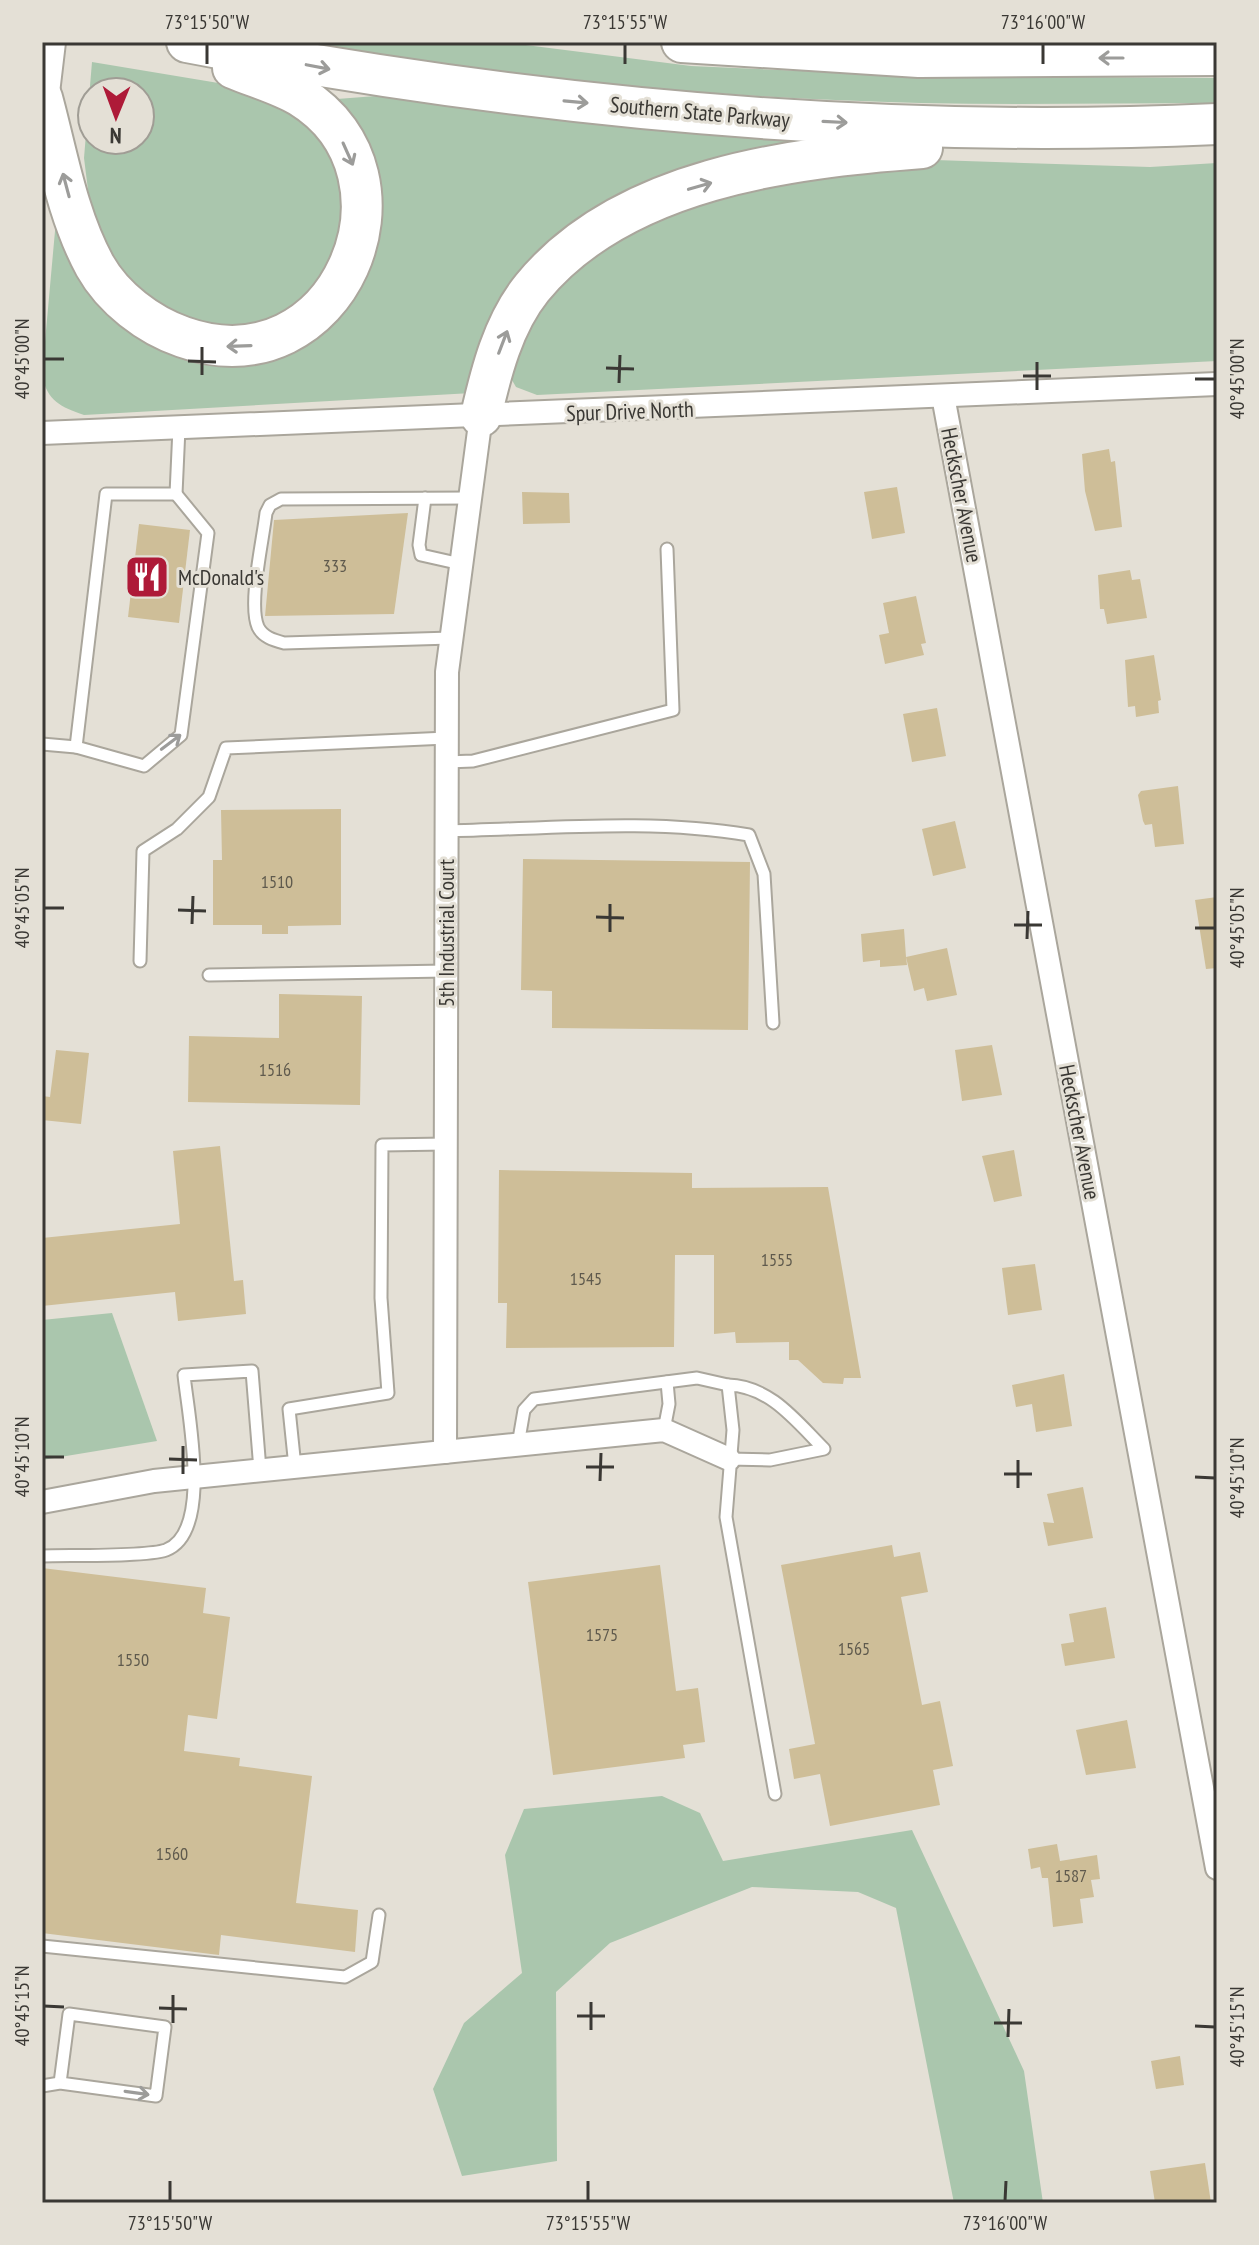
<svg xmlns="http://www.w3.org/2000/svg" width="1259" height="2245" font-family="'PT Sans Narrow',sans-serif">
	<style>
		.green { fill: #aac6ad; fill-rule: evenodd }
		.building { fill: #cebe98 }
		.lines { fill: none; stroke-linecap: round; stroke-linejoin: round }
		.service-casing { stroke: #aaa69c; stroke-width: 15 }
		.minor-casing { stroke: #aaa69c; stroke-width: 26 }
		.secondary-casing { stroke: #aaa69c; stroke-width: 36 }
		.motorway-casing { stroke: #aaa69c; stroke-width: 44 }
		.service { stroke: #fff; stroke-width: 11 }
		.minor { stroke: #fff; stroke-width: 22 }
		.secondary { stroke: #fff; stroke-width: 32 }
		.motorway { stroke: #fff; stroke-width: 40 }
		.oneway { stroke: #9c9c9a }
		.ticks { fill: none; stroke: #3a3834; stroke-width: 3 }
		.labels { text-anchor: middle; stroke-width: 6; stroke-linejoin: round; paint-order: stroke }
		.number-label { font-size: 18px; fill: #5f5a4d }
		.street-label { font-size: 22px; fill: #3a3834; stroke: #e4e0d6 }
		.poi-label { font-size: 22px; fill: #3a3834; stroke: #e4e0d6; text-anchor: start }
		.neatline { fill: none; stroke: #3a3834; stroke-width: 3 }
		.ticks-label { font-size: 20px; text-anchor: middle; fill: #3a3834 }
	</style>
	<rect width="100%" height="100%" fill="#e4e0d6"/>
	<g class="green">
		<path d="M288 42H502L691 66 918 76 1217 78V103C1118 103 1019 105 920 103 709 98 496 77 288 42Z"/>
		<path d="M92 62 266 91 308 113 354 204 334 275 263 333H187L131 293 91 214 84 158ZM92 92H140V140H92Z"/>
		<path d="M376 96 626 127 796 140 793 156 595 219 531 259 504 311 472 393 84 415C61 407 47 401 42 375L56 220 86 271 235 361 368 268 337 99Z"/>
		<polygon points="935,160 1150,167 1217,163 1217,361 537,395 516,387 505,368 559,275 641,223 783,178"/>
		<polygon points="112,1313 157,1441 42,1460 42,1320"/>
		<polygon points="662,1796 700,1813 723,1861 912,1830 1024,2071 1043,2203 954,2203 896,1908 858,1892 752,1887 610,1943 556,1992 557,2161 462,2176 433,2089 464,2023 522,1973 505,1855 524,1809"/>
	</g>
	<g class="building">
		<polygon points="1109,449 1111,462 1115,461 1122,527 1095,531 1085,491 1082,454"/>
		<polygon points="897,487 905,533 872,539 864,492"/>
		<polygon points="522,492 569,493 570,523 523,524"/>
		<polygon points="408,513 394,614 265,616 274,520"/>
		<polygon points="139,524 190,530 179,623 128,617"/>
		<polygon points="1130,570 1132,580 1140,579 1147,618 1107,624 1104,609 1100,609 1098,575"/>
		<polygon points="916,596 926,643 921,644 924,655 885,664 879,635 889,633 883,603"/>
		<polygon points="1154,655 1161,700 1158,701 1159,713 1136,717 1135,706 1128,707 1125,660"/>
		<polygon points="937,708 946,756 912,762 903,714"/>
		<polygon points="1178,786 1184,844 1155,847 1152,824 1145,825 1143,821 1138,795 1141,791"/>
		<polygon points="341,809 341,925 288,926 288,934 262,934 262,925 213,925 213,860 222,860 221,810"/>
		<polygon points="955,821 966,868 933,876 922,829"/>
		<polygon points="523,859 750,862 748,1030 552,1028 552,991 521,990"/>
		<polygon points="1217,897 1217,968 1206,969 1195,900"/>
		<polygon points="904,929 906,957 947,948 957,995 927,1001 924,988 914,991 906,957 907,965 880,967 880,960 863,962 861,934"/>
		<polygon points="279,994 362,996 360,1105 188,1102 189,1036 279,1038"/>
		<polygon points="992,1045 1002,1095 962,1101 955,1050"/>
		<polygon points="56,1050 89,1053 81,1124 42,1120 42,1096 50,1097"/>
		<polygon points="220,1146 234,1281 243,1280 246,1314 178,1321 175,1292 42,1306 42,1238 180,1224 173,1151"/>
		<polygon points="1014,1150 1022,1196 994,1202 982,1156"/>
		<polygon points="499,1170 692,1173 692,1188 828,1187 861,1378 844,1378 843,1384 823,1383 798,1360 789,1360 789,1342 736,1343 735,1332 714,1334 714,1255 675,1255 674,1347 506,1348 507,1303 498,1303"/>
		<polygon points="1035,1264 1042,1310 1008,1315 1002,1268"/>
		<polygon points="1064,1374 1072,1426 1036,1432 1032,1404 1016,1407 1012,1385"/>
		<polygon points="1083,1487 1093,1538 1048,1546 1043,1522 1054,1523 1047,1494"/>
		<polygon points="892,1545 894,1557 920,1552 928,1592 901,1597 922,1705 940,1701 953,1766 933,1770 940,1805 830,1826 820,1774 794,1779 789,1749 815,1744 781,1565"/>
		<polygon points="660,1565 676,1691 698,1688 705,1742 683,1745 685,1758 553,1775 528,1582"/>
		<polygon points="42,1568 206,1588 203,1613 230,1617 217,1719 188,1715 184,1751 240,1758 239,1766 312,1776 296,1903 358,1910 355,1952 221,1935 219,1955 42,1933"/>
		<polygon points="1106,1607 1115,1658 1065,1666 1061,1644 1074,1642 1069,1614"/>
		<polygon points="1127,1720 1136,1768 1086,1775 1076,1730"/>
		<polygon points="1057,1844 1060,1861 1097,1855 1100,1879 1091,1880 1094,1897 1080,1899 1083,1923 1053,1927 1048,1878 1042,1878 1040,1867 1031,1869 1028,1849"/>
		<polygon points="1180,2056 1184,2085 1156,2089 1151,2061"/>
		<polygon points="1205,2163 1211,2203 1155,2203 1150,2171"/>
	</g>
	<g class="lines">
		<g class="service-casing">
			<g id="service">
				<polyline points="425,498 419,545 421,555 461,564"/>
				<path d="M451 638 284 643C273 640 263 637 258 627 248 604 263 540 266 513L270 505 281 499 470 498"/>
				<polyline points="42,744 76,747 106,494 176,494 179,428"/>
				<polyline points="76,747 144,766 181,735 208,533 176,494"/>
				<polyline points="447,762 473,761 673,710 667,549"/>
				<path d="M446 831C546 829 650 818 749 835L764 874 773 1023"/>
				<polyline points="140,961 143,851 177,829 209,797 226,748 447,738"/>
				<polyline points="209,975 446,971"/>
				<polyline points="664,1430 669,1404 667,1382"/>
				<polyline points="518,1445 524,1410 534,1399 697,1378 728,1385"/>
				<path d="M729 1459 770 1460 824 1449C796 1421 770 1386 728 1385L733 1430 726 1517 775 1794"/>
				<polyline points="295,1467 289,1409 388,1393 381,1298 382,1145 446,1144"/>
				<path d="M42 1556C68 1555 146 1557 166 1550 213 1532 188 1415 184 1375L252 1371 260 1470"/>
				<polyline points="42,1946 345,1977 372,1962 379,1915"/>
				<polyline points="42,2086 60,2083 156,2096 165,2027 69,2014 60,2083"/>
			</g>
		</g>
		<g class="minor-casing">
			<g id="minor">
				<polyline points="943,396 1217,1868"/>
				<polyline points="42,433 1217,384"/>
				<polyline points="445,1452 447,672 481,416"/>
				<polyline points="42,1502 154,1481 664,1430 729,1459"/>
			</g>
		</g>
		<g class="secondary-casing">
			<polyline id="secondary" points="42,101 49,42"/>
		</g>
		<g class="motorway-casing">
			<g id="motorway">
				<path d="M187 42C526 107 871 140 1217 124"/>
				<polyline points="682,42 919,57 1217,55"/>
				<path d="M42 98C57 153 67 215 95 266 113 298 148 325 183 337 339 392 429 175 300 96 280 84 254 77 233 68"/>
				<path d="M481 416C491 372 503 324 532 288 622 178 790 158 922 148"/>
			</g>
		</g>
		<use href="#service" class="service"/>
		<use href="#minor" class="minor"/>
		<use href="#secondary" class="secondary"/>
		<use href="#motorway" class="motorway"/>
	</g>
	<defs><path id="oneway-shaft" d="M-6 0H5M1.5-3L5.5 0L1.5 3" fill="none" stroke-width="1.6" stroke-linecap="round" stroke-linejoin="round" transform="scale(2)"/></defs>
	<g class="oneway">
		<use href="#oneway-shaft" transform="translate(1111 58) rotate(-180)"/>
		<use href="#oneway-shaft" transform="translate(318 67) rotate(11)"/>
		<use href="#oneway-shaft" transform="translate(576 102) rotate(5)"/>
		<use href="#oneway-shaft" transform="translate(835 122) rotate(3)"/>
		<use href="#oneway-shaft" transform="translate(348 154) rotate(66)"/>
		<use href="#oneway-shaft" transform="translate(66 185) rotate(-105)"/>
		<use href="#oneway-shaft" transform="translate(700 186) rotate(-16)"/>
		<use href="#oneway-shaft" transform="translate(503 342) rotate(-69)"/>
		<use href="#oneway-shaft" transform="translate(239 346) rotate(178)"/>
		<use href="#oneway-shaft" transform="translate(171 742) rotate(-37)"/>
		<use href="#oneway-shaft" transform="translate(137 2093) rotate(8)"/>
	</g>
	<path class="ticks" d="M207 64V44M625 64V44M1043 64V44M44 359H64M188 361 216 362M606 368 634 369M202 375V347M1023 376H1051M1195 379H1215M619 383 620 355M1037 390V362M44 908H64M178 910 206 911M596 917 624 918M192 924 193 896M1014 925H1042M1195 928H1215M610 932V904M1027 939 1028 911M44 1457H64M169 1459 197 1460M586 1467H614M183 1474V1446M1004 1474H1032M1195 1477 1215 1478M600 1481 601 1453M1018 1488V1460M44 2006 64 2007M159 2008 187 2009M577 2016H605M173 2023V1995M994 2023H1022M1195 2026 1215 2027M591 2030V2002M1008 2037 1009 2009M170 2201V2181M588 2201V2181M1005 2201 1006 2181"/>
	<defs>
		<g id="restaurant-square" transform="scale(2.3)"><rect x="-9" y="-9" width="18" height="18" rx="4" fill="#ae1a38" stroke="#e4e0d6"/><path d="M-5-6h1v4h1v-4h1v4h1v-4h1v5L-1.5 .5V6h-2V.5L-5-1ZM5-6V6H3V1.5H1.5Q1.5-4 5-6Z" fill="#fff"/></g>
	</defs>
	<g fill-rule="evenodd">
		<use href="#restaurant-square" x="147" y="577"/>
	</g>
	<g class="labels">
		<g class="number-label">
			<text x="335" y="572">333</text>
			<text x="277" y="888">1510</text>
			<text x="275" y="1076">1516</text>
			<text x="777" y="1266">1555</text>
			<text x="586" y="1285">1545</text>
			<text x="602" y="1641">1575</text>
			<text x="854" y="1655">1565</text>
			<text x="133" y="1666">1550</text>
			<text x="172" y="1860">1560</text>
			<text x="1071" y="1882">1587</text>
		</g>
		<g class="street-label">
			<text transform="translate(700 112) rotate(5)" y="8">Southern State Parkway</text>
			<text transform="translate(630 411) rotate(-2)" y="8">Spur Drive North</text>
			<text transform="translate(962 495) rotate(79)" y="8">Heckscher Avenue</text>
			<text transform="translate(446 933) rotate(-90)" y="8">5th Industrial Court</text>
			<text transform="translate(1080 1132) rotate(79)" y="8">Heckscher Avenue</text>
		</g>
		<g class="poi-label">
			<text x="178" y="585">McDonald's</text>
		</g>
	</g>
	<rect width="1259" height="2245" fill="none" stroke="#e4e0d6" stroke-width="88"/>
	<g transform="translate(116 116) rotate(181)"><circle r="38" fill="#e4e0d6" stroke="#a09d95" stroke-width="2"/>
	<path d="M0-6L14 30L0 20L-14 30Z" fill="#ae1a38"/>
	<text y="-12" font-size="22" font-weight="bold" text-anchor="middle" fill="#3a3834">N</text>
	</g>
	<rect x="44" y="44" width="1171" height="2157" class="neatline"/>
	<g class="ticks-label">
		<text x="207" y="29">73°15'50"W</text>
		<text x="625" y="29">73°15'55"W</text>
		<text x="1043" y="29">73°16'00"W</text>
		<text transform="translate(22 359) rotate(-90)" y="7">40°45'00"N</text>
		<text transform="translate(1237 379) rotate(-90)" y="7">40°45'00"N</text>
		<text transform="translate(22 908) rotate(-90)" y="7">40°45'05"N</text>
		<text transform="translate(1237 928) rotate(-90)" y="7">40°45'05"N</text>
		<text transform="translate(22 1457) rotate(-90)" y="7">40°45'10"N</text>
		<text transform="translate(1237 1478) rotate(-90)" y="7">40°45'10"N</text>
		<text transform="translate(22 2006) rotate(-90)" y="7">40°45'15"N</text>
		<text transform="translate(1237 2027) rotate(-90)" y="7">40°45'15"N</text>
		<text x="170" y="2230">73°15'50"W</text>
		<text x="588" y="2230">73°15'55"W</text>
		<text x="1005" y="2230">73°16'00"W</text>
	</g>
</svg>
